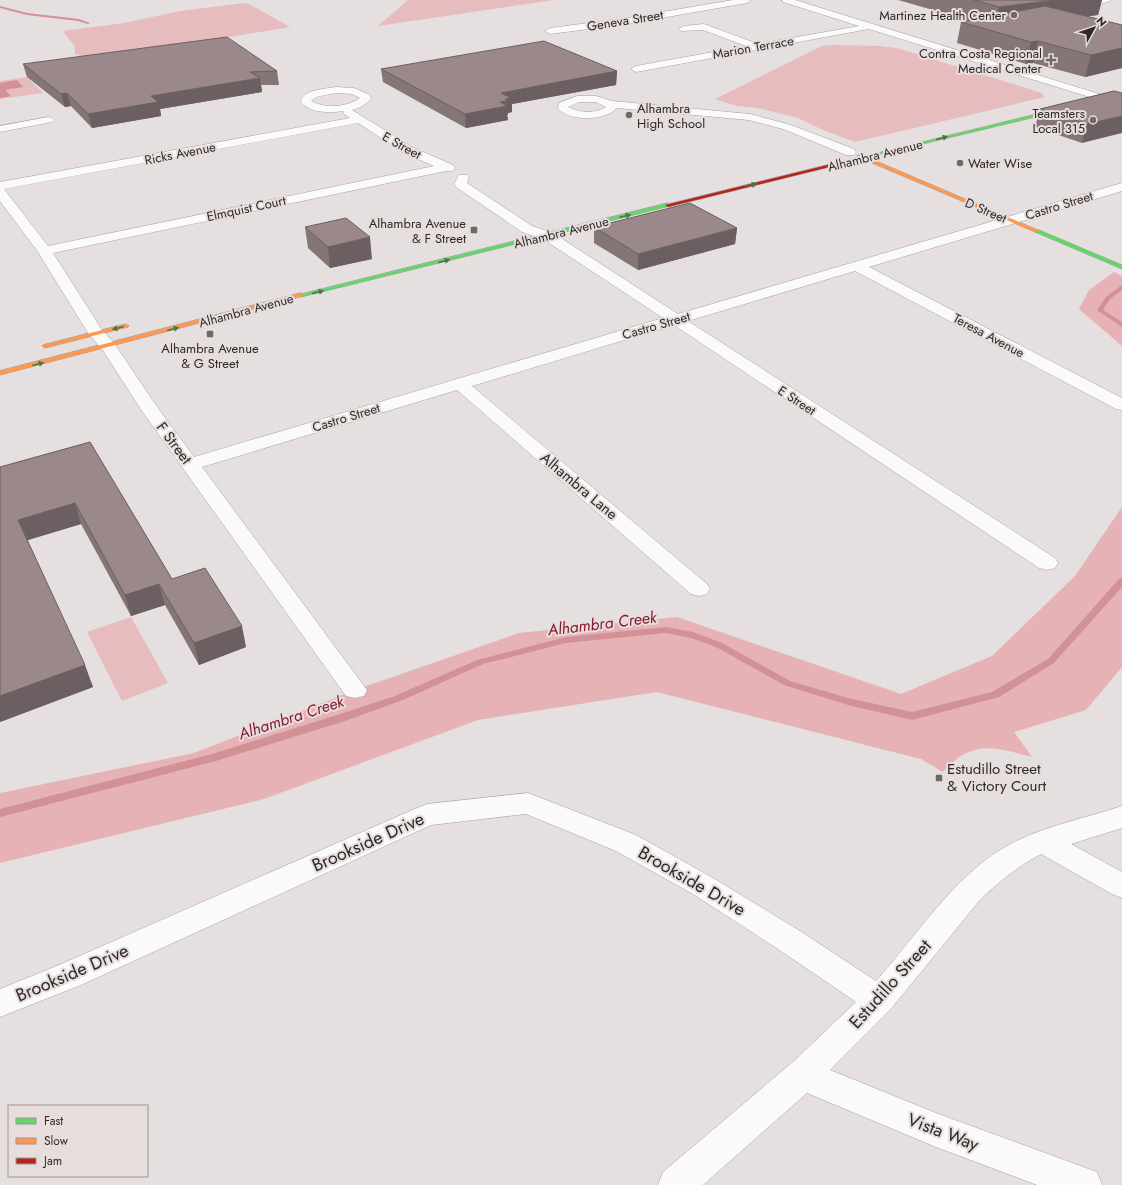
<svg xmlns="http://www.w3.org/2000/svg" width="1122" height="1185" font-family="Jost,sans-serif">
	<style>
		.green { fill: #e7bcbe }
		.forest { fill: #e7b2b5 }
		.water { fill: #d19196 }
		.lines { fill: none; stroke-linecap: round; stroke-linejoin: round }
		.stream { fill: #d19196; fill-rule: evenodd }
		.street-casing { stroke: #a6a1a1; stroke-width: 1 }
		.fast-casing { stroke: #a6a1a1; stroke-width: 1 }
		.slow-casing { stroke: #a6a1a1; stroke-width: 1 }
		.jam-casing { stroke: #a6a1a1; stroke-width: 1 }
		.street { fill: #fbfafa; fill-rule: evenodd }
		.fast { fill: #63d668; fill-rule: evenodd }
		.slow { fill: #ff974d; fill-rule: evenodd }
		.jam { fill: #b3261e; fill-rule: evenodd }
		.wall { fill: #847577 }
		.shaded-wall { fill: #6c5f61 }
		.building { fill: #9a888a; stroke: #6c5f61 }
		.oneway { fill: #467746 }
		.poi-dot { fill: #6e6969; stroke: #e7dddd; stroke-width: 1.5 }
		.labels { text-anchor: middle; stroke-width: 4; stroke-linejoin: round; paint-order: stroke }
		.far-poi-label { font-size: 13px; fill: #2e2a2a; stroke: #e7dddd; text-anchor: end }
		.far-street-label { font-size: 13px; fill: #2e2a2a; stroke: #e7dddd }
		.street-label { font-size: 15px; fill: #2e2a2a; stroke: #e7dddd }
		.poi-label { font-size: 15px; fill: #2e2a2a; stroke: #e7dddd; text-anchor: start }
		.water-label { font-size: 16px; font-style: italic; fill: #851a2e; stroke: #e7dddd }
		.near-street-label { font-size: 18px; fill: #2e2a2a; stroke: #e7dddd }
	</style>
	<rect width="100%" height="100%" fill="#e5dfdf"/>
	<g class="green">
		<polygon points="408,0 554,0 378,26"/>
		<polygon points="244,3 249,4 290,27 138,52 81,56 75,54 75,47 63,31 124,23 180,11"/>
		<polygon points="830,45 880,46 897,48 1042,93 1045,97 855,142 823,130 798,118 758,108 737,106 715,99 822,46"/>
		<polygon points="27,77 43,93 0,99 0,81"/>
		<polygon points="131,617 168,683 122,701 87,632"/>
	</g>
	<g class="forest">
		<polygon points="1114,272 1122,276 1122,346 1079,309 1089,290"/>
		<path d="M1122 507V667L1086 710 1014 732 1032 757C994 747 972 739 943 772L921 759 657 692 478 720 264 799 0 863V793L194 753 355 690 519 633 677 617 901 694 992 656 1075 576Z"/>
	</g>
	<polygon class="water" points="17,80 23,87 5,90 11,96 0,98 0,83"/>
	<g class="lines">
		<g class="stream">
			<polygon points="0,6 27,13 79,19 90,23 88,24 78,21 27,15 0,8"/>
			<polygon points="1122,285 1122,290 1110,299 1103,310 1122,322 1122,327 1097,310 1106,297"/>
			<polygon points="1122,578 1122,587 1054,663 999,697 912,720 848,705 784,685 716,647 691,638 666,633 566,643 483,664 403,700 345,721 216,761 0,817 0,809 212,754 337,715 395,696 477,660 566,637 666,627 693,632 722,643 790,681 848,698 912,712 992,692 1048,659 1119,579"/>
		</g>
		<g class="street-casing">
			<g id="street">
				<polygon points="733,0 751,0 747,3 627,24 550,34 545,31 550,28 627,18"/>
				<polygon points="782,0 795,0 1122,101 1122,107 869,29 636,72 631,69 636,66 746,46 703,30 681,31 679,29 684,26 704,24 758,44 859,26 783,2"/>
				<path d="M1066 0H1111C1104 6 1073 6 1066 0Z"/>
				<path d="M336 87 354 88 370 95 371 99C366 105 359 108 352 110L412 147 453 165 455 168 453 171H446L53 253 102 330 114 343 155 404 194 457 663 318 543 239 522 232 456 187 454 184 459 175H467L469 178 467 183 532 226 553 233 678 314 1122 183V191L869 267 1122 398V410L1116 409 855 271 688 321 1055 558 1058 563 1055 568 1047 570 1039 568 674 325 472 386 707 584 710 589 707 594 699 596 691 594 457 390 202 467 367 690 364 696 355 698 346 696 142 411 102 349 88 333 38 252 0 201V182L350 118 344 114 343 111C330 113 309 113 301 102 302 89 326 89 336 87ZM336 93 352 94 360 98C348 107 325 109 311 101L316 97ZM358 123 404 153 434 166 48 246 4 189Z"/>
				<path d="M577 96H596L612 101 750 114 791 125 854 149 856 152 854 155H846L783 129 749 120 617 108C606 121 568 122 558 108L559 103ZM579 102H596L606 107C596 114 579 113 568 107Z"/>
				<polygon points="48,117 52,118 54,120 52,122 0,132 0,126"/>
				<path d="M528 793 636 835 713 878 800 931 876 981C918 935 952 877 1007 846 1042 826 1084 819 1122 806V828L1071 844 1122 872V898L1112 894 1041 854C1017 867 998 882 979 901L890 1010 830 1070 936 1113 1097 1172 1102 1185H1037L936 1147 807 1093 703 1185H658L663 1172 794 1061 856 1002 778 949 693 894 616 851 526 814 431 825 81 985 0 1017V989L59 965 417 808 427 804Z"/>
			</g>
		</g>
		<g class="fast-casing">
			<g id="fast">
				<polygon points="1050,111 1052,113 864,158 862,157"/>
				<polygon points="668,203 671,205 670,206 301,297 298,295"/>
				<polygon points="1035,230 1039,230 1122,265 1122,269 1035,232"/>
			</g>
		</g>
		<g class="slow-casing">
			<g id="slow">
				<polygon points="858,155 862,155 1040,231 1035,232 858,157"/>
				<polygon points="301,293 304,295 303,296 0,375 0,371"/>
				<polygon points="126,324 129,326 128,327 45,348 42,346 43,345"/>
			</g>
		</g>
		<g class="jam-casing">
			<g id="jam">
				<polygon points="1122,94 1122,96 1050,113 1048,112"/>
				<polygon points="864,156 866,157 866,158 668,207 665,205"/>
			</g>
		</g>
		<use href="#street" class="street"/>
		<use href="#fast" class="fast"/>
		<use href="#slow" class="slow"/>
		<use href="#jam" class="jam"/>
	</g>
	<g class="wall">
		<polygon points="898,0 1102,0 1098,15 1087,16 1122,25 1122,68 1085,77 1033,63 1026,64 957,43 961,22 968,20"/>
		<polygon points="23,64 277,71 279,85 261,85 262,92 160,109 161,116 92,128 71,106 65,107 27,77"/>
		<polygon points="381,69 617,71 616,85 512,104 512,112 508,113 508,115 507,115 508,120 466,128 383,82"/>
		<polygon points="1114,91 1082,143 1035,127 1040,109"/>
		<polygon points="305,227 372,259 330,268 308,248"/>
		<polygon points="594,227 737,228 735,244 638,270 594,243"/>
		<polygon points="90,442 172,579 246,647 199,665 165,605 131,616 81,524 27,540 93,687 0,722 0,467"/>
	</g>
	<g class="shaded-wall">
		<polygon points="1055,0 1102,0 1098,15 994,28 999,7"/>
		<polygon points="1038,41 1033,63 1026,64 1031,42"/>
		<polygon points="1122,48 1122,68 1085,77 1091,55"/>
		<polygon points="617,71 616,85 512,104 512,112 508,113 508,115 507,115 508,120 466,128 465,114 501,93"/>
		<polygon points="260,78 262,92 160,109 161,116 92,128 88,114 151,96"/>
		<polygon points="67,93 71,106 65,107 61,94"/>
		<polygon points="1122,116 1122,133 1082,143 1087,124"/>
		<polygon points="737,228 735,244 638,270 638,254"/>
		<polygon points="370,237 372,259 330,268 328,247"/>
		<polygon points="75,503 81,524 25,541 18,520"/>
		<polygon points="159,584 165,605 131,616 125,595"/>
		<polygon points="242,626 246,647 199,665 194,643"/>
		<polygon points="85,665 93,687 0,722 0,696"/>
	</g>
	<g class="building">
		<polygon points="974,0 1055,0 999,7"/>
		<polygon points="1045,6 1122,25 1122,48 1091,55 1038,41 1031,42 961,22"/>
		<polygon points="227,37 277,71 250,72 260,78 151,96 158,102 88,114 67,93 61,94 23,64"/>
		<polygon points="544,41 617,71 501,93 511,98 505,99 508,101 500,102 507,106 465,114 381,69"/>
		<polygon points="1114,91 1122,93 1122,116 1087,124 1040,109"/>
		<polygon points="690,203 737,228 638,254 594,227"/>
		<polygon points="346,218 370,237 328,247 305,227"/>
		<polygon points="90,442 172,579 205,568 242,626 194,643 159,584 125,595 75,503 18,520 85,665 0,696 0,467"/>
	</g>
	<defs><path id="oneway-solid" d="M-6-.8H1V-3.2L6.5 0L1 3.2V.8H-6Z"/></defs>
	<g class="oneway">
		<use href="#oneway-solid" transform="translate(942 138) rotate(-15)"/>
		<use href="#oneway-solid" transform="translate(751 185) rotate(-13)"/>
		<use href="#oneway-solid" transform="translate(625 216) rotate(-14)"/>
		<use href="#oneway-solid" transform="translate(444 261) rotate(-14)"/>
		<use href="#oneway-solid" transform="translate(318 292) rotate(-14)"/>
		<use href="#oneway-solid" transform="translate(118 328) rotate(166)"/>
		<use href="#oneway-solid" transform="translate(173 329) rotate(-15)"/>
		<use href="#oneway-solid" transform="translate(38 364) rotate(-14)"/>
	</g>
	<g class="poi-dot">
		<circle cx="1014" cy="15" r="4"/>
		<path d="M1049 54h4v4h4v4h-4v4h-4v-4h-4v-4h4z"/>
		<circle cx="629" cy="115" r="4"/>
		<circle cx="1093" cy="120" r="4"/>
		<circle cx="960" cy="163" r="4"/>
		<rect x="470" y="226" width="8" height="8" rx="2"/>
		<rect x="206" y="330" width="8" height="8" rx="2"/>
		<rect x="935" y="774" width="8" height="8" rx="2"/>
	</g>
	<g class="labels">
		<g class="far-poi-label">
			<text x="1006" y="20">Martinez Health Center</text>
			<text x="1042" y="58">Contra Costa Regional<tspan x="1042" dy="15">Medical Center</tspan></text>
			<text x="637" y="113" text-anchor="start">Alhambra<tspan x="637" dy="15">High School</tspan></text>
			<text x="1085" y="118">Teamsters<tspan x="1085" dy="15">Local 315</tspan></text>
			<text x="968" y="168" text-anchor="start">Water Wise</text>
			<text x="466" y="228">Alhambra Avenue<tspan x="466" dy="15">&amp; F Street</tspan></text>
			<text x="210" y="353" text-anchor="middle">Alhambra Avenue<tspan x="210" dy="15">&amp; G Street</tspan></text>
		</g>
		<g class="far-street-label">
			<text transform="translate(625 20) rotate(-9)" y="5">Geneva Street</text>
			<text transform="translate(753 47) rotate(-10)" y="5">Marion Terrace</text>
			<text transform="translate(402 145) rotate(29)" y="5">E Street</text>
			<text transform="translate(180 153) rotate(-11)" y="5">Ricks Avenue</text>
			<text transform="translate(875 155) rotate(-14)" y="5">Alhambra Avenue</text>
			<text transform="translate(1059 205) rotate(-17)" y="5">Castro Street</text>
			<text transform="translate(246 208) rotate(-12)" y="5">Elmquist Court</text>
			<text transform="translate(986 210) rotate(23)" y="5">D Street</text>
			<text transform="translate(561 232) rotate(-14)" y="5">Alhambra Avenue</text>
			<text transform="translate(246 310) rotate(-15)" y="5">Alhambra Avenue</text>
			<text transform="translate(656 325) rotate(-16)" y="5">Castro Street</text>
			<text transform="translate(989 335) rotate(28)" y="5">Teresa Avenue</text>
			<text transform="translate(797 400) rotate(33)" y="5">E Street</text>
			<text transform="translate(346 417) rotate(-17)" y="5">Castro Street</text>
		</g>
		<g class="street-label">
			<text transform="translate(174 443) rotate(53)" y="5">F Street</text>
			<text transform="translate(579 486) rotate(40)" y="5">Alhambra Lane</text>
		</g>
		<g class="poi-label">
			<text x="947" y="774">Estudillo Street<tspan x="947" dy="17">&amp; Victory Court</tspan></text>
		</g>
		<g class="water-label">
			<text transform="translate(602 623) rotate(-7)" y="6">Alhambra Creek</text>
			<text transform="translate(291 717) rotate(-18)" y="6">Alhambra Creek</text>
		</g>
		<g class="near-street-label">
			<text transform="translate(368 842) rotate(-24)" y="6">Brookside Drive</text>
			<text transform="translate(692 881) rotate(30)" y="6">Brookside Drive</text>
			<text transform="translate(72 973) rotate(-23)" y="6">Brookside Drive</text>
			<text transform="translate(890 984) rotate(-48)" y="6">Estudillo Street</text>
			<text transform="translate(943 1132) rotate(21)" y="6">Vista Way</text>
		</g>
	</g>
	<rect x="8" y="1105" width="140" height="72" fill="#e7dddd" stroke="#9d9595"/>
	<rect x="16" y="1118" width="20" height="6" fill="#63d668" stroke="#9d9595"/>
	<text x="44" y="1125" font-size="12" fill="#2e2a2a">Fast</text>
	<rect x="16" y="1138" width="20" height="6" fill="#ff974d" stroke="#9d9595"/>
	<text x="44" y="1145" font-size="12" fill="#2e2a2a">Slow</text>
	<rect x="16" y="1158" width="20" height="6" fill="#b3261e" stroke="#9d9595"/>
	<text x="44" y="1165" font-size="12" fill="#2e2a2a">Jam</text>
	<g transform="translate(1094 28) rotate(50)" stroke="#e7dddd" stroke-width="3" paint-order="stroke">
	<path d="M0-3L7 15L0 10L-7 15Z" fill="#2e2a2a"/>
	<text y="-6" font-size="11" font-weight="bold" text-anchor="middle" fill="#2e2a2a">N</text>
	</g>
</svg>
